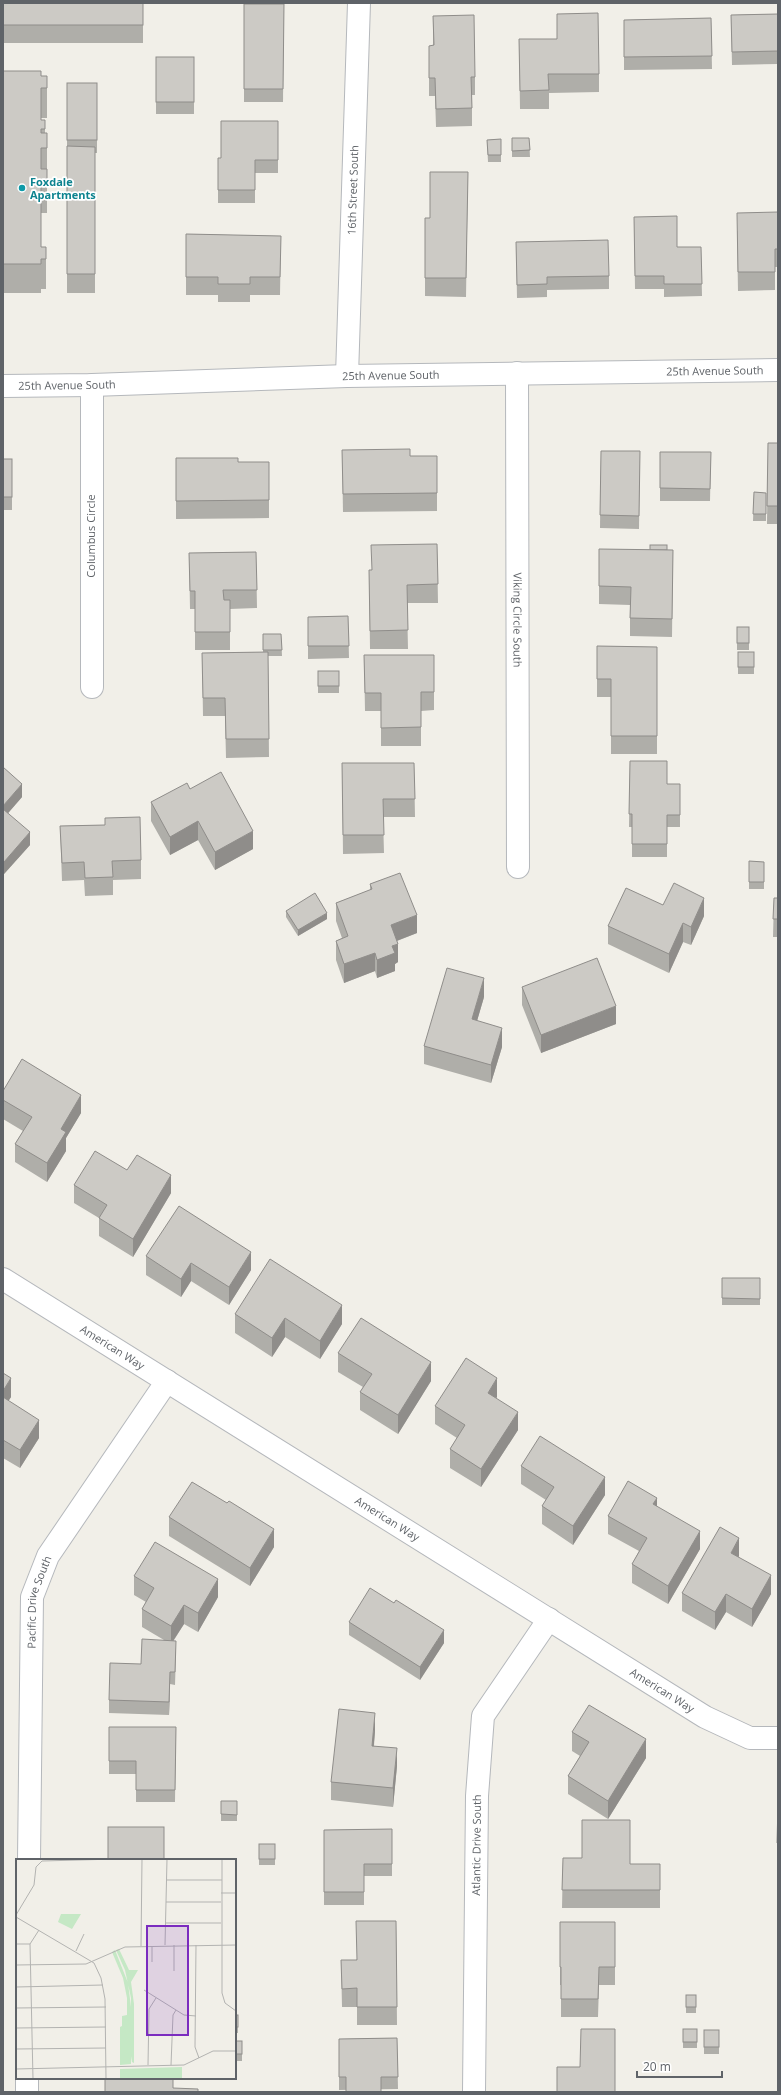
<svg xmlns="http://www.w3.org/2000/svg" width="781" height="2095" font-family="'Open Sans',sans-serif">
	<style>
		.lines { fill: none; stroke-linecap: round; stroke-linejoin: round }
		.minor-casing { stroke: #b5b8bc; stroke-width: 24 }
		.tertiary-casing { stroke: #b5b8bc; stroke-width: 24 }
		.minor { stroke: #fff; stroke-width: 22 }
		.tertiary { stroke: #fff; stroke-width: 22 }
		.wall { fill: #afaea9 }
		.shaded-wall { fill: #8f8d8a }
		.building { fill: #cccac5; stroke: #8f8d8a }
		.culture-dot { fill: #0f9aa8; stroke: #fff; stroke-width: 1.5 }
		.labels { text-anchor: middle; stroke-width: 3.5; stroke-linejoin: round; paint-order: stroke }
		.culture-label { font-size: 11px; font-weight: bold; fill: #0d838f; stroke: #fff; text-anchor: start }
		.street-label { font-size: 11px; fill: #5f6368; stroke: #fff }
		.inset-road { fill: none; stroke: #b3b3b1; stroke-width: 1 }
		.view { fill: #7b2cbf; fill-opacity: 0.15; stroke: #7b2cbf; stroke-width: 2 }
		.inset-edge { fill: none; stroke: #5f6368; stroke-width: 2 }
	</style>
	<rect width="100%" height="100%" fill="#f1efe8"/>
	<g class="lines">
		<g class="minor-casing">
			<g id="minor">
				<path id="s1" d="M517 373 518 867"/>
				<path id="s2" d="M347 376 359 3"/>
				<polyline points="92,687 92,385"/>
				<path id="s3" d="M3 1279 705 1717 750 1738H778"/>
				<path id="s4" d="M29 1860 32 1597 48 1556 167 1381"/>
				<polyline points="27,2092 27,2078"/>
				<path id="s5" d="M474 2092 477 1796 483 1716 549 1619"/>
			</g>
		</g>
		<g class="tertiary-casing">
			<g id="tertiary">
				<path id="s6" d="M3 386 92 385 347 376 778 370"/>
			</g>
		</g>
		<use href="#minor" class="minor"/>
		<use href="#tertiary" class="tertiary"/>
	</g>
	<g class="wall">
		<rect x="3" y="3" width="140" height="40"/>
		<polygon points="244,4 284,4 283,102 244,102"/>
		<polygon points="778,14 778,64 732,65 731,15"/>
		<polygon points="433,16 475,77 475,95 472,95 472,126 436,127 435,96 429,96 429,46 433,45"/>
		<polygon points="711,18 712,69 624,70 624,20"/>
		<polygon points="519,39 599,74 599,92 549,93 549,109 520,109"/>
		<rect x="156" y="57" width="38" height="57"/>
		<polygon points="3,71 41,76 47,76 47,118 41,118 41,120 45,120 45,133 47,133 47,213 41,213 41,247 46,247 46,289 41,289 41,293 3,293"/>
		<polygon points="67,83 97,83 97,153 95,153 95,293 67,293"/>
		<polygon points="278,121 278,173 255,173 255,203 218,203 218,158 221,158"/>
		<polygon points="512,138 529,138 530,157 512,157"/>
		<polygon points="501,139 501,162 488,162 487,140"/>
		<polygon points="468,172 466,297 425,296 425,218 430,218"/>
		<polygon points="778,212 778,267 775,267 775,290 738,291 737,231"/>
		<polygon points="634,217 677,247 701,247 702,296 664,297 664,289 635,289"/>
		<polygon points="186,234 281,236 280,295 250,295 250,302 218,302 218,295 186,295"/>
		<polygon points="516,242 609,276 609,289 547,290 547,297 517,298"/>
		<polygon points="768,443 778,443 778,524 767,524"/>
		<polygon points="342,450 410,456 437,493 437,511 343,512"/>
		<polygon points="601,451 640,451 639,529 600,528"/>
		<polygon points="660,452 711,452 710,501 660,501"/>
		<polygon points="176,458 238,462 269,462 269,518 176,519"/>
		<rect x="3" y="459" width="9" height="51"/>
		<polygon points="754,492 766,493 766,521 753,521"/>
		<polygon points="437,544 438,603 407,603 408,649 370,649 369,570 371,570"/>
		<polygon points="599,549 673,550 672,637 630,636 630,605 599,604"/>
		<polygon points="256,552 257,608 230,609 230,650 195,650 195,609 190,609 189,553"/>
		<polygon points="348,616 349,658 308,659 308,617"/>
		<rect x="737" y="627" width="12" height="23"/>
		<polygon points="263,634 281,634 282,656 268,656 269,757 226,758 225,716 203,716 202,653 263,652"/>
		<polygon points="597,646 657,647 657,754 611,754 611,697 597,697"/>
		<rect x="738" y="652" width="16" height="22"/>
		<polygon points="364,655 434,655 434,710 421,711 421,746 381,746 381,711 365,711"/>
		<rect x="318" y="671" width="21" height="22"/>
		<polygon points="630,761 667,784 680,784 680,827 667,827 667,857 632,857 632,827 629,827"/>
		<polygon points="342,763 414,763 415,817 383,817 384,853 343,854"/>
		<polygon points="3,767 22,797 8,813 30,845 4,874 3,873"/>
		<polygon points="190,789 253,849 215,870 198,840 170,855 151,821 151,802"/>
		<polygon points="105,818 141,860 141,879 113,880 113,895 85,896 84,880 62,881 60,826 105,825"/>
		<polygon points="749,861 764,862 764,889 749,889"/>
		<polygon points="370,884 417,933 397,941 398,962 395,964 395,971 377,978 375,971 344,983 336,960 336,941 342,938 336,921 336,903 370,890"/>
		<polygon points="774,898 778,898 778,937 773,937"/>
		<polygon points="663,905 704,916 691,945 683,942 669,973 608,944 608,926"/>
		<polygon points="286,911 327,919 298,936 286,917"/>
		<polygon points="522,987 616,1024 541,1053 522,1005"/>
		<polygon points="484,997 477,1021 502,1047 491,1083 424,1064 424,1046"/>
		<polygon points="3,1091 81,1113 66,1138 66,1151 47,1182 15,1162 15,1144 23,1131 3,1119"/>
		<polygon points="127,1170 171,1193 133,1257 99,1236 99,1218 74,1203 74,1185"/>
		<polygon points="146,1256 251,1270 229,1305 191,1281 181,1297 146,1275"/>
		<rect x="722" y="1278" width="38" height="27"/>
		<polygon points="235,1314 342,1324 320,1359 285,1337 272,1357 235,1333"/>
		<polygon points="338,1353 431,1381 398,1434 360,1410 360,1392 363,1387 338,1372"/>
		<polygon points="3,1373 11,1397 8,1401 39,1438 20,1468 3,1458"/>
		<polygon points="497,1397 496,1398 518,1430 481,1487 450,1468 450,1449 457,1438 435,1424 435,1406"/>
		<polygon points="521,1466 605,1495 573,1545 542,1524 542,1506 546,1500 521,1484"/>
		<polygon points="657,1506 700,1549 668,1604 632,1583 632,1564 639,1551 608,1534 608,1516"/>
		<polygon points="169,1517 274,1547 250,1586 169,1536"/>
		<polygon points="739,1556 739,1557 771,1594 752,1627 726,1612 715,1630 682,1611 682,1593"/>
		<polygon points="134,1576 218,1597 198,1632 184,1624 174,1640 176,1653 175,1685 170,1684 169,1715 109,1713 109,1700 164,1640 142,1627 142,1609 146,1602 134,1595"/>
		<polygon points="349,1622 444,1643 420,1680 349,1635"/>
		<polygon points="109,1727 176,1727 175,1802 136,1802 136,1774 109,1774"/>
		<polygon points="375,1731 374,1746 397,1766 393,1807 331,1800 331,1782"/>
		<polygon points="572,1732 646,1758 608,1819 568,1794 568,1776 580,1756 572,1751"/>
		<rect x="221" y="1801" width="16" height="20"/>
		<polygon points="778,1804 778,1862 777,1862"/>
		<polygon points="392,1829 392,1876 364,1876 364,1905 324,1905 324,1830"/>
		<rect x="259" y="1844" width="16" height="21"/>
		<polygon points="563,1858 630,1864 660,1864 660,1908 562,1908"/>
		<polygon points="396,1921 397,2025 357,2025 357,2007 342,2007 341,1960 356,1960"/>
		<polygon points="560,1922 615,1922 615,1985 599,1985 598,2017 561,2017 561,1985 560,1985"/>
		<rect x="686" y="1995" width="10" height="18"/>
		<rect x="235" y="2015" width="3" height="18"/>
		<rect x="683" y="2029" width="14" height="19"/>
		<rect x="704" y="2030" width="15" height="24"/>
		<polygon points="397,2038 398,2089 339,2090 339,2039"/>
		<rect x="235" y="2041" width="7" height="20"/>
	</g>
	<g class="shaded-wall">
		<polygon points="22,784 22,797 3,819 3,806"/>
		<polygon points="198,821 198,840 170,855 170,837"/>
		<polygon points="253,831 253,849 215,870 215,852"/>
		<polygon points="30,832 30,845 4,874 4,862"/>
		<polygon points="704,898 704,916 691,945 691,927"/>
		<polygon points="327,913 327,919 298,936 298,930"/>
		<polygon points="417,915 417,933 391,943 391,925"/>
		<polygon points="683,923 683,942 669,973 669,954"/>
		<polygon points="398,944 398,962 395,964 395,971 377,978 377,960 392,946"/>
		<polygon points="375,953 375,971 344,983 344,964"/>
		<polygon points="484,978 484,997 472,1038 472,1019"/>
		<polygon points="616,1006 616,1024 541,1053 541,1035"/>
		<polygon points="502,1028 502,1047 491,1083 491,1065"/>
		<polygon points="81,1095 81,1113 66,1138 66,1151 47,1182 47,1163 61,1129"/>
		<polygon points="171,1175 171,1193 133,1257 133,1239"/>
		<polygon points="251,1252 251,1270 229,1305 229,1287"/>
		<polygon points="191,1263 191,1281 181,1297 181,1279"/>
		<polygon points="342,1305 342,1324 320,1359 320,1341"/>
		<polygon points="285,1318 285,1337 272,1357 272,1338"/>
		<polygon points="431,1362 431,1381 398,1434 398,1415"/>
		<polygon points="11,1378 11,1397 3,1410 3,1391"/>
		<polygon points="497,1378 497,1397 488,1411 488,1393"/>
		<polygon points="518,1412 518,1430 481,1487 481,1469"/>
		<polygon points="39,1420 39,1438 20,1468 20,1450"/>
		<polygon points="605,1477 605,1495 573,1545 573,1526"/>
		<polygon points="657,1498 657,1516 653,1504"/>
		<polygon points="274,1529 274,1547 250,1586 250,1568"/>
		<polygon points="700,1531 700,1549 668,1604 668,1586"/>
		<polygon points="739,1538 739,1556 731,1571 731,1553"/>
		<polygon points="771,1575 771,1594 752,1627 752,1609"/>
		<polygon points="218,1579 218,1597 198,1632 198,1613"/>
		<polygon points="726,1594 726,1612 715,1630 715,1612"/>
		<polygon points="184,1605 184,1624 171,1644 171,1626"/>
		<polygon points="444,1630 444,1643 420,1680 420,1667"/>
		<polygon points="170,1672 170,1684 169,1715 169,1702"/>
		<polygon points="375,1713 375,1731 372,1764 372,1746"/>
		<polygon points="646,1739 646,1758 608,1819 608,1801"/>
		<polygon points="397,1748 397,1766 393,1807 393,1788"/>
	</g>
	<g class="building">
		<rect x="3" y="3" width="140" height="22"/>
		<polygon points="244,4 284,4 283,89 244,89"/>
		<polygon points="598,13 599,74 548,74 549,90 520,91 519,39 557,39 557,14"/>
		<polygon points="778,14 778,51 732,52 731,15"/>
		<polygon points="474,15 475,77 471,77 472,108 436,109 435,78 429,78 429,46 434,45 433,16"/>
		<polygon points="711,18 712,56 624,57 624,20"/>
		<rect x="156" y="57" width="38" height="45"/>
		<polygon points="3,71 41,71 41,76 47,76 47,88 41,88 41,120 45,120 45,129 41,129 41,133 47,133 47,148 41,148 41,169 47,169 47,183 41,183 41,247 46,247 46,259 41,259 41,264 3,264"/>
		<rect x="67" y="83" width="30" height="57"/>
		<polygon points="221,121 278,121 278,160 255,160 255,190 218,190 218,158 221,158"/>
		<polygon points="512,138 529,138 530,150 512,151"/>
		<polygon points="501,139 501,155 488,155 487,140"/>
		<polygon points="67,146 95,147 95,274 67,274"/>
		<polygon points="430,172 468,172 466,278 425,278 425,218 430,218"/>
		<polygon points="778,212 778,249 775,249 775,272 738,272 737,213"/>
		<polygon points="677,216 677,247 701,247 702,284 664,284 664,276 635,276 634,217"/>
		<polygon points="186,234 281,236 280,277 250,277 250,284 218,284 218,277 186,277"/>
		<polygon points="608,240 609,276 547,277 547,284 517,285 516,242"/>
		<polygon points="768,443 778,443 778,506 767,506"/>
		<polygon points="410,449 410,456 437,456 437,493 343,494 342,450"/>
		<polygon points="601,451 640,451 639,516 600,515"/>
		<polygon points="660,452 711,452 710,489 660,488"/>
		<polygon points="176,458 238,458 238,462 269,462 269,500 176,501"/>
		<rect x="3" y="459" width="9" height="38"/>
		<polygon points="754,492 766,493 766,514 753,514"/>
		<polygon points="437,544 438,584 407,585 408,630 370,631 369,570 372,570 371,545"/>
		<rect x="650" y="545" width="17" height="5"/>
		<polygon points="599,549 673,550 672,619 630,618 631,587 599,586"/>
		<polygon points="256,552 257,590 223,590 224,600 230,600 230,632 195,632 195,591 190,591 189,553"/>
		<polygon points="348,616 349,646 308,646 308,617"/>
		<rect x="737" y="627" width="12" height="16"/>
		<polygon points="263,634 281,634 282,650 263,650"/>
		<polygon points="597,646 657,647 657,736 611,736 611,679 597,679"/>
		<polygon points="268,652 269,739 226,739 225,698 203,698 202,653"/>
		<rect x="738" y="652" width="16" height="15"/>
		<polygon points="364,655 434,655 434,692 421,692 421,727 381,728 381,693 365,693"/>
		<rect x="318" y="671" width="21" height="15"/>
		<polygon points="630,761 667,761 667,784 680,784 680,815 667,815 667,844 632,844 632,814 629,814"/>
		<polygon points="342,763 414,763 415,799 383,799 384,835 343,835"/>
		<polygon points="3,767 22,784 3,806"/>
		<polygon points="221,772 253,831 215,852 198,821 170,837 151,802 187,783 190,789"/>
		<polygon points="3,809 30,832 4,862 3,860"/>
		<polygon points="140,817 141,860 112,861 113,877 85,878 84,862 62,863 60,826 105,825 105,818"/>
		<polygon points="749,861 764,862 764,882 749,882"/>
		<polygon points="400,873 417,915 391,925 398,944 392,946 395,953 377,960 375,953 344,964 336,941 348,936 336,903 372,889 370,884"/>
		<polygon points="674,883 704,898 691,927 683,923 669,954 608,926 626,888 663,905"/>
		<polygon points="315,893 327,913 298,930 286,911"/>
		<polygon points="774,898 778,898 778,919 773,919"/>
		<polygon points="597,958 616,1006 541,1035 522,987"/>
		<polygon points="447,968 484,978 472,1019 502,1028 491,1065 424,1046"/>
		<polygon points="22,1059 81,1095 61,1129 66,1132 47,1163 15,1144 32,1117 3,1100 3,1091"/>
		<polygon points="95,1151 127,1170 137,1155 171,1175 133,1239 99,1218 107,1205 74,1185"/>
		<polygon points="179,1206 251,1252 229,1287 191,1263 181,1279 146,1256"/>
		<polygon points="270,1259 342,1305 320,1341 285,1318 272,1338 235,1314"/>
		<polygon points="722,1278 760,1278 760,1299 722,1298"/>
		<polygon points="361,1318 431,1362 398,1415 360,1392 372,1374 338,1353"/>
		<polygon points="466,1358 497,1378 488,1393 518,1412 481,1469 450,1449 465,1425 435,1406"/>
		<polygon points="3,1373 11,1378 3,1391"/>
		<polygon points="3,1397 39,1420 20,1450 3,1440"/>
		<polygon points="540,1436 605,1477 573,1526 542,1506 554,1487 521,1466"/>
		<polygon points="628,1481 657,1498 653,1504 700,1531 668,1586 632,1564 647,1538 608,1516"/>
		<polygon points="192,1482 227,1503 229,1501 274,1529 250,1568 169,1517"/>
		<polygon points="720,1527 739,1538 731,1553 771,1575 752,1609 726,1594 715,1612 682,1593"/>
		<polygon points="155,1542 218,1579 198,1613 184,1605 171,1626 142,1609 154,1588 134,1576"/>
		<polygon points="370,1588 394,1603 396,1600 444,1630 420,1667 349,1622"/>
		<polygon points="142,1639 176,1641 175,1672 170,1672 169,1702 109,1700 110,1663 141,1664"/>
		<polygon points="589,1705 646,1739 608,1801 568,1776 589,1742 572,1732"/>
		<polygon points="339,1709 375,1713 372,1746 397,1748 393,1788 331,1782"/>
		<polygon points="109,1727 176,1727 175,1790 136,1790 136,1761 109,1761"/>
		<polygon points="221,1801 237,1801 237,1815 221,1814"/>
		<polygon points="778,1804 778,1843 777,1843"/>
		<polygon points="582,1820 630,1820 630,1864 660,1864 660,1890 562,1890 563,1858 582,1858"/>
		<rect x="108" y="1827" width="56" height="33"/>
		<polygon points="392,1829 392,1864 364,1864 364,1892 324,1892 324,1830"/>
		<rect x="259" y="1844" width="16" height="15"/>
		<polygon points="356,1921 396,1921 397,2007 357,2007 357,1988 342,1989 341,1960 357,1960"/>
		<polygon points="560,1922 615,1922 615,1967 599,1967 598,1999 561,1999 561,1967 560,1967"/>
		<rect x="686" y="1995" width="10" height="12"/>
		<rect x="235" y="2015" width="3" height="12"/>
		<polygon points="581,2029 615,2029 615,2092 557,2092 557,2067 580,2067"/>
		<rect x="683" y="2029" width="14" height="13"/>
		<rect x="704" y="2030" width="15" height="17"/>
		<polygon points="397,2038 398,2077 381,2077 381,2092 346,2092 346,2077 339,2077 339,2039"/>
		<rect x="235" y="2041" width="7" height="13"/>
		<polygon points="136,2078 173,2078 173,2088 198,2089 198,2092 105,2092 105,2079 136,2079"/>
	</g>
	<circle class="culture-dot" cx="22" cy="188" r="4"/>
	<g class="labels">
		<g class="culture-label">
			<text x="30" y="186">Foxdale<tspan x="30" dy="13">Apartments</tspan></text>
		</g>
		<g class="street-label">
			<text dy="4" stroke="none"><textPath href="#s2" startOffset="186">16th Street South</textPath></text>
			<text dy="4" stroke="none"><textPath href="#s6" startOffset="712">25th Avenue South</textPath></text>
			<text dy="4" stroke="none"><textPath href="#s6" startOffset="388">25th Avenue South</textPath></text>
			<text dy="4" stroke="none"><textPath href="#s6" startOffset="64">25th Avenue South</textPath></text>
			<text transform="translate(91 536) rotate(-90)" y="4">Columbus Circle</text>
			<text dy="4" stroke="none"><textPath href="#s1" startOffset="247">Viking Circle South</textPath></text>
			<text dy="4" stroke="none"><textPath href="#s3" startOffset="129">American Way</textPath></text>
			<text dy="4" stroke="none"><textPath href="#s3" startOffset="453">American Way</textPath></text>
			<text dy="4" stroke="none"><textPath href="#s4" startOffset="259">Pacific Drive South</textPath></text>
			<text dy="4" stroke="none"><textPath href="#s3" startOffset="777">American Way</textPath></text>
			<text dy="4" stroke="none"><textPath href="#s5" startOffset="247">Atlantic Drive South</textPath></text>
		</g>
	</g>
	<g transform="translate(16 1859)">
		<rect width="220" height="220" fill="#f1efe8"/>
		<path d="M45 55H65L56 70 42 63ZM103 90 113 111H122L115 123 118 145V204L116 203 115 197V139L109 111 100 91ZM99 91 112 124 115 148V205L104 206V168L106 167V157L111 156V139L107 119 96 93ZM166 208V220H104V210Z" fill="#c5e8c5"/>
		<path class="inset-road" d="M206 0V134L209 144 220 152M151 21H206M205 34H220M150 43H205M0 56 18 26 20 8 26 2 100 0M0 58 78 104 85 119 89 140 90 220M150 64H205M0 85H14M149 86 151 0M158 86V112M180 86 179 188 183 199M125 87 126 0M60 92 68 75M136 103V87M0 106 70 105 109 88 220 86M0 128 87 126M128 131 168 156 180 157M0 149 90 148M0 169 90 168M0 190 90 189M132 206 133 150 140 139M155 206 157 156 160 151M0 210 168 206 197 192H220M17 220 14 85 23 71"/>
		<path class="view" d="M131 67H172V176H131Z"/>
		<rect width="220" height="220" class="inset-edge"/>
	</g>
	<rect width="781" height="2095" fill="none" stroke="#5f6368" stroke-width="8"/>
	<path d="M637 2071v6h85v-6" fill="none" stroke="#5f6368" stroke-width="2"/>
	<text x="643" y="2071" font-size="12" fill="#5f6368" stroke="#ffffff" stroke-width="3" paint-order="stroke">20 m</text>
</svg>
